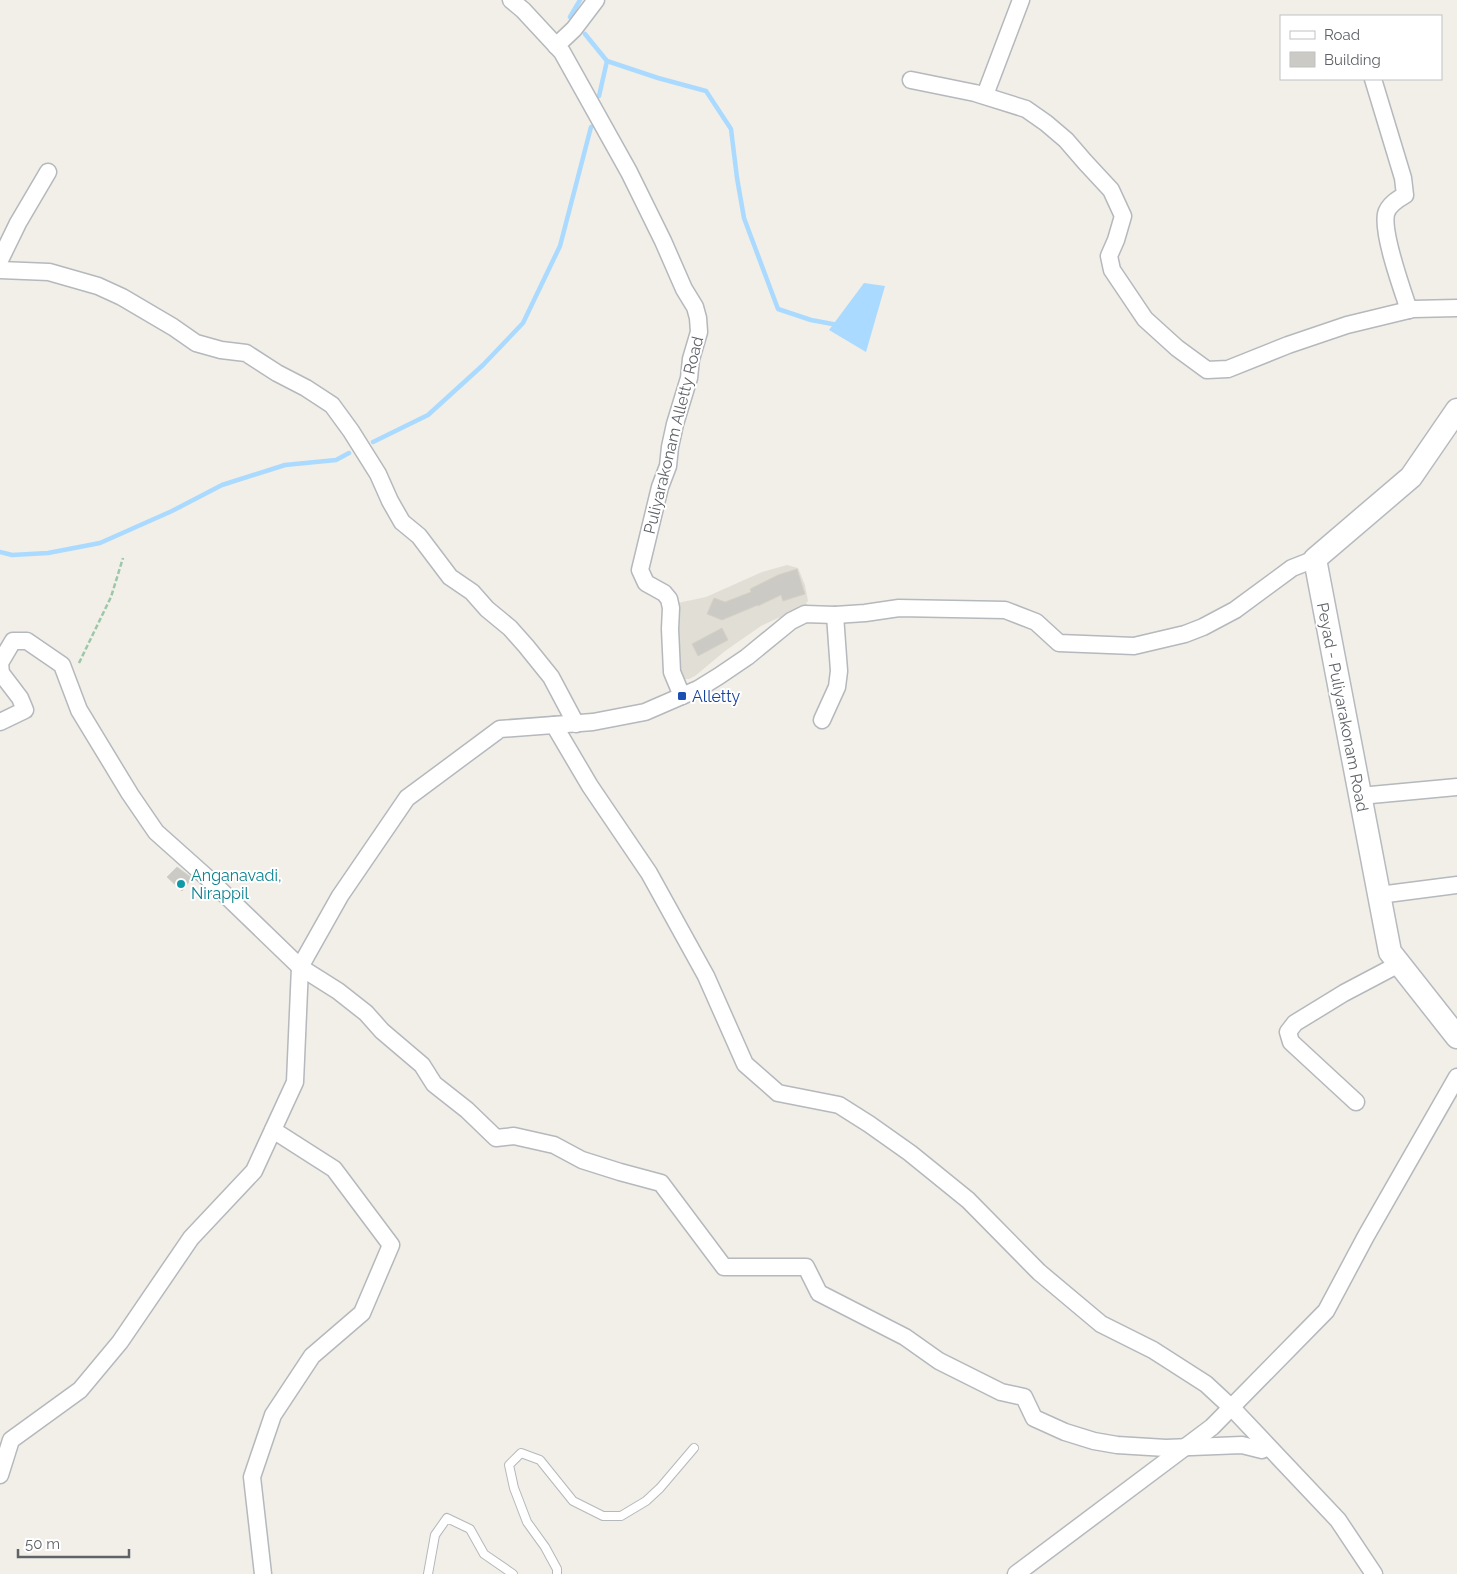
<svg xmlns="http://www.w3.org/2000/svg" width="1457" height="1574" font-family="Raleway,sans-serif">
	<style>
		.education { fill: #e1ded6 }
		.water { fill: #aadaff }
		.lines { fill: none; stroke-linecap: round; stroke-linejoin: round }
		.stream { stroke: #aadaff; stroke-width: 4.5 }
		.building { fill: #cccac5; stroke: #d6d1c6 }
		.lane-casing { stroke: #b5b8bc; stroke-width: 10 }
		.street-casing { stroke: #b5b8bc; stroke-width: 19 }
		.secondary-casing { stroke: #b6babf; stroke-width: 25 }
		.path { stroke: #9cc7a9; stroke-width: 2.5; stroke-dasharray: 5 2.5; stroke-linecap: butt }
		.lane { stroke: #fff; stroke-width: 8 }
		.street { stroke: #fff; stroke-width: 16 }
		.secondary { stroke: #fff; stroke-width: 22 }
		.transit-dot { fill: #1a4fb4; stroke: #fff; stroke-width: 2 }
		.culture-dot { fill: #0f9aa8; stroke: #fff; stroke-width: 2 }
		.labels { text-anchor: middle; stroke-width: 4; stroke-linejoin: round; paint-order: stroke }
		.street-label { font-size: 16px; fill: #5f6368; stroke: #fff }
		.transit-label { font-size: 16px; fill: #164399; stroke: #fff; text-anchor: start }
		.culture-label { font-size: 16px; fill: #0d838f; stroke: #fff; text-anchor: start }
	</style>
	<rect width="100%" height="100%" fill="#f1efe8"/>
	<polygon class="education" points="787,565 798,568 805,585 808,601 806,603 808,606 789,616 778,618 761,626 725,651 695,676 689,679 679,679 678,603 706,597 762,572"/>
	<polygon class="water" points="864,283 885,286 866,352 829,330"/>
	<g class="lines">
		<g class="stream">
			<polyline points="570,17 580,0"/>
			<polyline points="585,34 607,61 658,78 706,91 731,129 737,178 744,218 778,309 811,320 838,325"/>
			<polyline points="599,96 607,61"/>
			<polyline points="373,442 428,415 483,365 523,323 560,246 591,127"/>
			<polyline points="0,552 12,555 48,553 100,543 172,511 222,485 285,465 336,460 349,453"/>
		</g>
	</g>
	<g class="building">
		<polygon points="797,569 805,594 783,601 781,595 758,606 758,605 722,620 707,614 714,598 725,602 751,592 750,589 778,575"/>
		<polygon points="722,628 728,640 698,656 692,644"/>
		<polygon points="177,867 192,878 182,891 167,877"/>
	</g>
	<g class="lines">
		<g class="lane-casing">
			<g id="lane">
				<polyline points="428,1574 435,1535 447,1518 470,1529 484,1554 513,1574"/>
				<polyline points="557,1574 557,1569 545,1547 527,1522 514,1488 509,1465 521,1453 540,1460 573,1501 603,1516 621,1516 646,1501 660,1488 694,1448"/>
			</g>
		</g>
		<g class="street-casing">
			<g id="street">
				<polyline points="511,0 523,10 562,52 629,172 663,241 684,289 695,307 698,318 699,332 691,359 689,378 675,424 670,447 668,466 660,487 640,570 646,583 664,593 669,599 671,608 670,629 672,672 682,696"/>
				<polyline points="556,46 574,29 596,0"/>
				<path d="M1373 79 1403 178 1405 195C1398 199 1388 205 1386 214 1382 234 1402 289 1409 310"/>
				<polyline points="911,80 975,93 1026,109 1046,123 1066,140 1085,162 1111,190 1123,216 1116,240 1109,256 1112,270 1145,319 1177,348 1207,370 1228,369 1288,345 1347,325 1413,309 1457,308"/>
				<polyline points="985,95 1021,0"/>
				<polyline points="0,260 18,223 48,172"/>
				<polyline points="0,270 49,272 98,286 122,297 173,327 196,343 221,350 246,353 277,373 306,388 332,405 351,431 378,474 390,501 402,522 419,536 450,577 472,592 487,609 510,628 526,646 551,677 576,724"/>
				<polyline points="822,720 837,687 839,671 835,615"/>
				<polyline points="0,722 25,710 20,698 1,673 0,663 13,641 27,641 62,665 79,710 130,794 156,832 212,882 300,967 338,991 366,1013 382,1031 422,1065 434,1084 467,1110 496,1138 514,1136 554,1145 582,1160 620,1172 661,1183 724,1267 806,1267 819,1293 905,1337 939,1361 1001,1392 1024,1397 1034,1418 1065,1432 1094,1441 1117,1445 1166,1448 1242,1445 1262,1450 1257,1443"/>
				<polyline points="554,725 590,786 649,873 706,976 745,1064 778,1093 839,1105 869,1124 910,1153 968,1200 1039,1272 1101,1324 1153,1350 1206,1384 1234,1410 1338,1520 1374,1574"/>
				<polyline points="1360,796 1457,787"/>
				<polyline points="1379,895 1457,885"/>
				<polyline points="1356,1102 1291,1042 1288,1032 1295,1023 1344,993 1399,964"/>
				<polyline points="0,1475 11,1440 80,1390 120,1342 191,1238 254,1171 295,1082 300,967 340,896 407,798 500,729 593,722 645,712 698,689 719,676 747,657 791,621 805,614 835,615 865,613 899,608 1005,610 1036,622 1059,643 1134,646 1185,634 1203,627 1235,610 1292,568 1315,559"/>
				<polyline points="263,1574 252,1477 273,1415 312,1356 362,1313 391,1245 334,1169 273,1130"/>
				<polyline points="1016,1574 1212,1427 1326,1311 1366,1236 1457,1077"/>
			</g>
		</g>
		<g class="secondary-casing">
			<polyline id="secondary" points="1457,410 1411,477 1315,559 1390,952 1457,1037"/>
		</g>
		<polyline class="path" points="79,663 111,597 123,558"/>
		<use href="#lane" class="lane"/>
		<use href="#street" class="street"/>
		<use href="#secondary" class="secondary"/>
	</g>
	<rect class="transit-dot" x="677" y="691" width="10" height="10" rx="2.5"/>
	<circle class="culture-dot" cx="181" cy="884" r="5"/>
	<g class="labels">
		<g class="street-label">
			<text transform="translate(673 435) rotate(-76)" y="6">Puliyarakonam Alletty Road</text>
			<text transform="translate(1343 707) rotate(79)" y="6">Peyad - Puliyarakonam Road</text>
		</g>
		<g class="transit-label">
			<text x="692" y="702">Alletty</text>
		</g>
		<g class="culture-label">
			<text x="191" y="881">Anganavadi,<tspan x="191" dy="18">Nirappil</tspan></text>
		</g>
	</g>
	<rect x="1280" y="15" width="162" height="65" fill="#ffffff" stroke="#bfc1c3"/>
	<rect x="1290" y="31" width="25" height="8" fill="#ffffff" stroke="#bfc1c3"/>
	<text x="1324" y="40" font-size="15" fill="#5f6368">Road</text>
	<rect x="1290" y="52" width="25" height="15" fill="#cccac5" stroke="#bfc1c3"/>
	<text x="1324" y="65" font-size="15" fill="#5f6368">Building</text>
	<path d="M18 1549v8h111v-8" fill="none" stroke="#5f6368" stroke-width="2.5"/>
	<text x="25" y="1549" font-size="15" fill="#5f6368" stroke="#ffffff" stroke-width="4" paint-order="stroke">50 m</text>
</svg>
